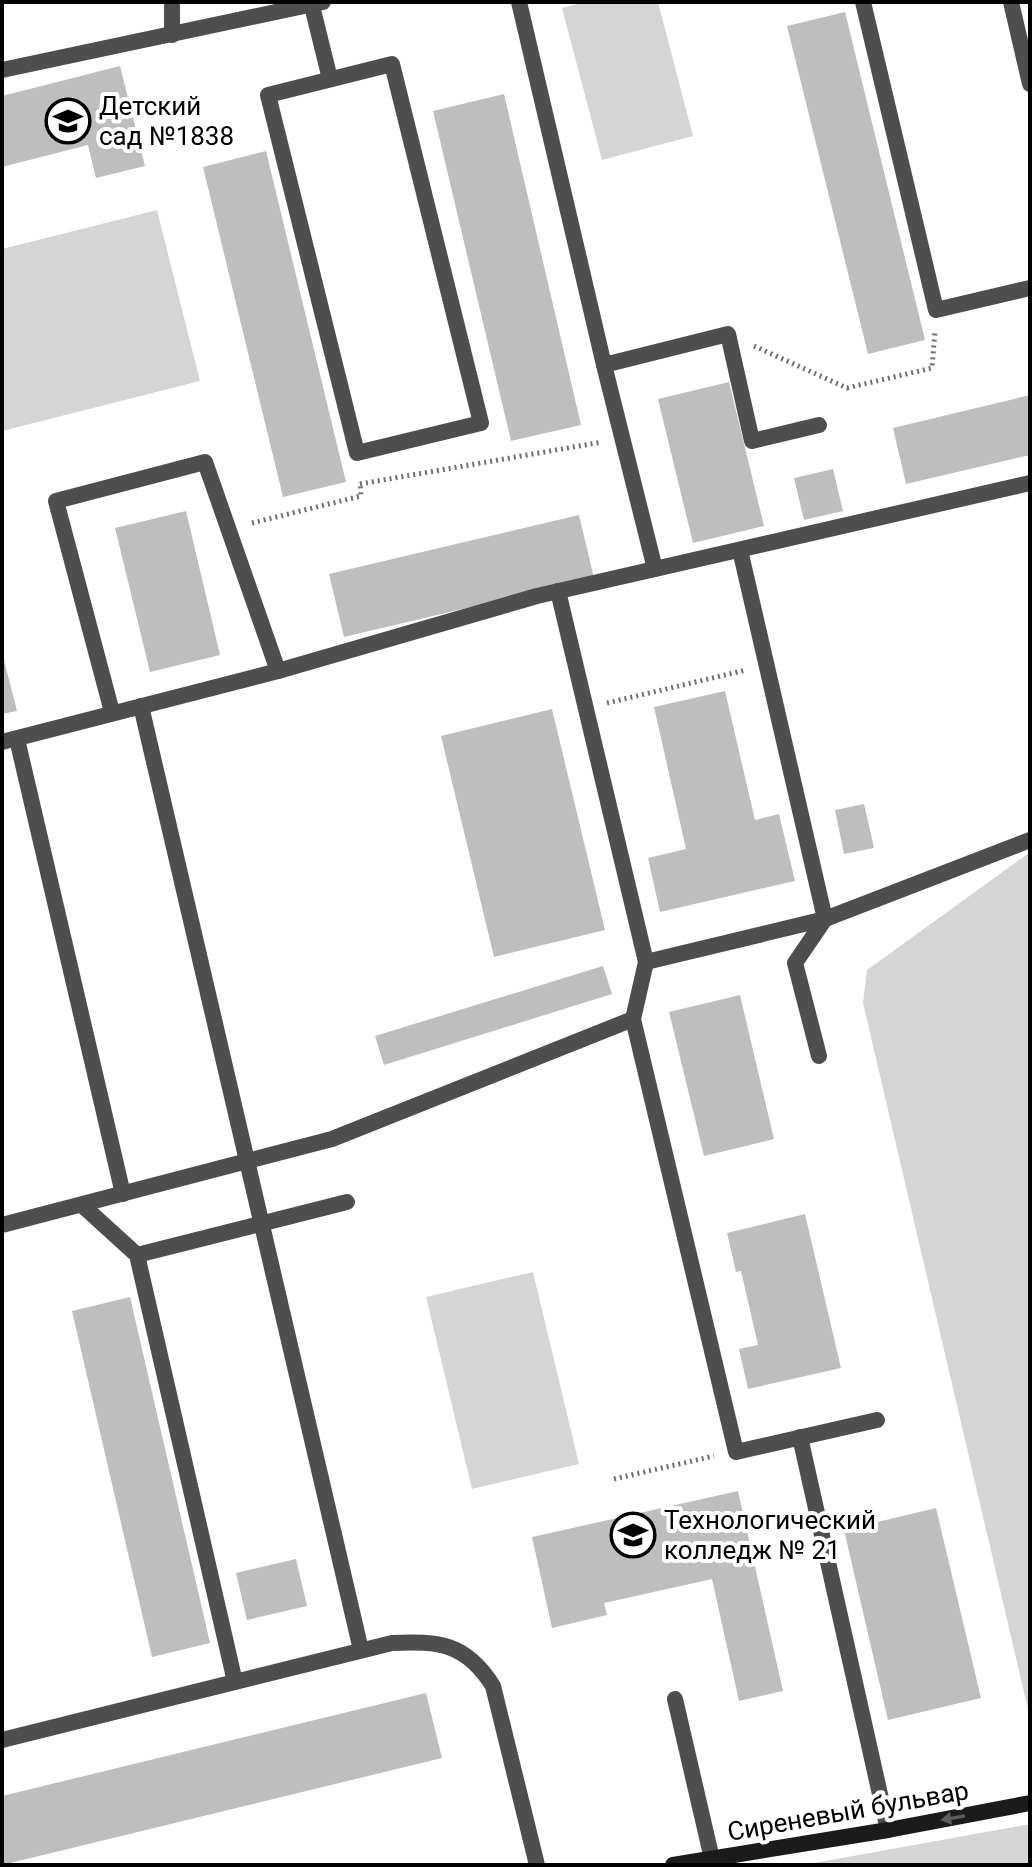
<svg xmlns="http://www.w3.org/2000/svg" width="1032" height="1867" font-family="Roboto,sans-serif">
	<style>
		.green { fill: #d5d5d5 }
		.building { fill: #bebebe }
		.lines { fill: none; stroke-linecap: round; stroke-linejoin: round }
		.path { stroke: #707070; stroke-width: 5; stroke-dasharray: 2 4; stroke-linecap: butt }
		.lane { stroke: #4e4e4e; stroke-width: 16 }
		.secondary { stroke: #1b1b1b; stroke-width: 16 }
		.oneway { fill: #5f5f5f }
		.labels { text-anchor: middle; stroke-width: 8; stroke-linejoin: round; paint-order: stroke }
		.poi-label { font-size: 26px; fill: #000; stroke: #fff; text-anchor: start }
		.street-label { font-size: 26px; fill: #000; stroke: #fff }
	</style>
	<rect width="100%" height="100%" fill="#fff"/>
	<g class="green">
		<polygon points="584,2 658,2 693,136 602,160 562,8"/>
		<polygon points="157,210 200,381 2,431 2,249"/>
		<polygon points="1030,852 1030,1718 863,1003 867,970"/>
		<polygon points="533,1272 579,1464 472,1489 426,1297"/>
		<polygon points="1030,1824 1030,1865 803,1865"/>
	</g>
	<g class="building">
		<polygon points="845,12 925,340 868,354 787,26"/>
		<polygon points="120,66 145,166 96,178 88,145 2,167 2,96"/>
		<polygon points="504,94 581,425 511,441 433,111"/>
		<polygon points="266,151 346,482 283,497 203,167"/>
		<polygon points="729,382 764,526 693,543 658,399"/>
		<polygon points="1030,395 1030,455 906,484 893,428"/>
		<polygon points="833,469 843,511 804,520 794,478"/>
		<polygon points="186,511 220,655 150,672 115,528"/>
		<polygon points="579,515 594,578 344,637 329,574"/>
		<polygon points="2,652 17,711 2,714"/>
		<polygon points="725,691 755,820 779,814 795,881 660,912 648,858 686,849 654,707"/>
		<polygon points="552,709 605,930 494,957 441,736"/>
		<polygon points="864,804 874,848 844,854 835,810"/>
		<polygon points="603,966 612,994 384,1065 375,1036"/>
		<polygon points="740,995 774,1139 704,1156 669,1012"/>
		<polygon points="805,1214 841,1368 748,1389 739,1349 758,1345 741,1271 736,1272 727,1233"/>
		<polygon points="130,1297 210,1643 152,1657 72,1311"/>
		<polygon points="738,1491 783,1691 739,1701 712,1579 604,1603 607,1615 552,1628 532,1537"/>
		<polygon points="936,1508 981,1698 888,1720 844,1530"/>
		<polygon points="296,1559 307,1606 247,1620 236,1573"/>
		<polygon points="426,1693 442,1758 2,1865 2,1796"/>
	</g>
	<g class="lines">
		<g class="path">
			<polyline points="754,346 847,388 932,368 935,331"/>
			<polyline points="360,484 602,442"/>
			<polyline points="252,523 361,496 360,482"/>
			<polyline points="607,703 746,670"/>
			<polyline points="614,1479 714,1456"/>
		</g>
		<g class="lane">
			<polyline points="172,2 172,35"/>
			<polyline points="519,2 604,365"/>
			<polyline points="863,2 936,310 1030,288"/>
			<polyline points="1011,2 1030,84"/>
			<polyline points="312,6 330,79"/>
			<polygon points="392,64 481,423 357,453 268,95"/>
			<polyline points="2,70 323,2"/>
			<polyline points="740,550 825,919 795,963 819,1056"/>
			<polyline points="655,569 604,365 728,334 752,441 819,425"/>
			<polyline points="558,591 646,962 633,1019 736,1452 877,1420"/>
			<polyline points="141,706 361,1650"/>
			<polyline points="112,712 56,501 205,462 278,671"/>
			<polyline points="17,739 123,1194"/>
			<polyline points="2,742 278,671 537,596 1030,483"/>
			<polyline points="646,962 825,919 1030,840"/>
			<polyline points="82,1205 137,1255 235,1682"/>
			<polyline points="2,1225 332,1139 633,1019"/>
			<polyline points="137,1255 347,1202"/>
			<polyline points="800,1437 888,1830"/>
			<polyline points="675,1699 712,1859"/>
			<path d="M2 1740 392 1643C439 1641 466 1643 493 1686L537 1865"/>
		</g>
		<polyline class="secondary" points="673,1865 888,1830 1030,1803"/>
	</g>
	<defs><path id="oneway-solid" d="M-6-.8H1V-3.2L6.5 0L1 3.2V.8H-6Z" transform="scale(2)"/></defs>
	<use class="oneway" href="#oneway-solid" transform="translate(953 1818) rotate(170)"/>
	<defs>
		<g id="school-ring" transform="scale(2.3)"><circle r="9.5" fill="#fff" stroke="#000" stroke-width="1.5"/><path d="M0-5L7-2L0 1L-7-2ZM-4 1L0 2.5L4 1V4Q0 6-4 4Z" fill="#000"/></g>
		<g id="university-ring" transform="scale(2.3)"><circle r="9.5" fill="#fff" stroke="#000" stroke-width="1.5"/><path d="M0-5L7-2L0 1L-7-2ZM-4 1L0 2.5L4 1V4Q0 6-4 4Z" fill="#000"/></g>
	</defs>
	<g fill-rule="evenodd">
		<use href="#school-ring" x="68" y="121"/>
		<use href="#university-ring" x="633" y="1535"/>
	</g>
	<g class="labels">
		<g class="poi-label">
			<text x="99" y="115">Детский<tspan x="99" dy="30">сад №1838</tspan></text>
			<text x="664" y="1529">Технологический<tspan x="664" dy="30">колледж № 21</tspan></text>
		</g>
		<g class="street-label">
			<text transform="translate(848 1811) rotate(-10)" y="9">Сиреневый бульвар</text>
		</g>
	</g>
	<rect width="1032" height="1867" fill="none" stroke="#000000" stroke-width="8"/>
</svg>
